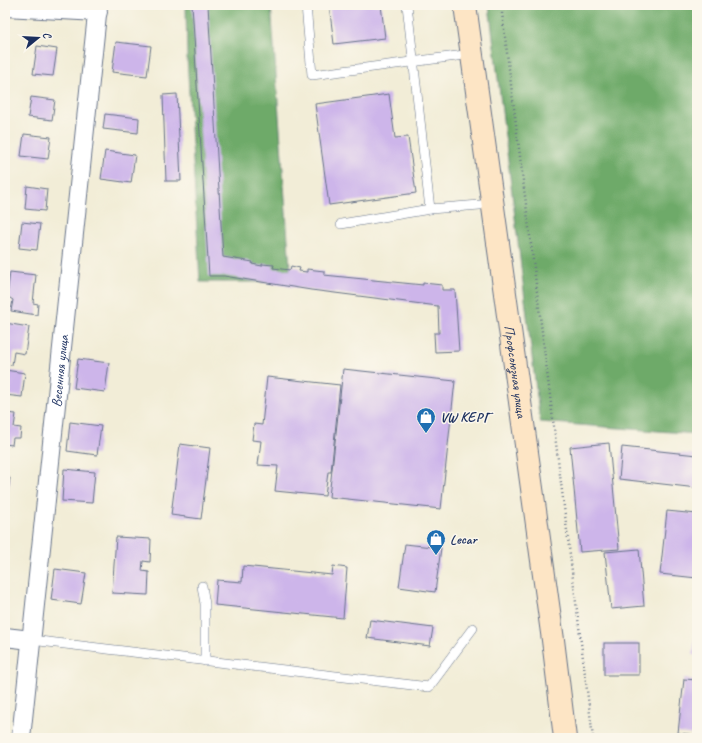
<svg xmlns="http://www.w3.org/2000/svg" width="702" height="743" font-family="Caveat,sans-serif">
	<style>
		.forest { fill: #6eaa69; stroke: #446c64 }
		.building { fill: #cdb5ea }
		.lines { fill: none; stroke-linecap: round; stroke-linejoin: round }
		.service-casing { stroke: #667288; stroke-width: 10 }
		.minor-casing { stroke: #667288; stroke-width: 20 }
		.secondary-casing { stroke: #667288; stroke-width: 24 }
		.path { stroke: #667288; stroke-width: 2.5; stroke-dasharray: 1 3; stroke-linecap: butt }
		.service { stroke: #fff; stroke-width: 9 }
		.minor { stroke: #fff; stroke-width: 18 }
		.secondary { stroke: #fde5c5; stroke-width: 22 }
		.labels { text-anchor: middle; stroke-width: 3; stroke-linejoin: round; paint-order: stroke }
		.street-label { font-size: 14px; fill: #1b2f5e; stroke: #fbf7ec }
		.poi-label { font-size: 14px; font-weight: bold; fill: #1b2f5e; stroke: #fbf7ec; text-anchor: start }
	</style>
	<rect width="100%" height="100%" fill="#fbf7ec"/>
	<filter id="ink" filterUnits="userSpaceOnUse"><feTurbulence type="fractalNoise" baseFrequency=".025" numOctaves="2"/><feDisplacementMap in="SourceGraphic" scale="8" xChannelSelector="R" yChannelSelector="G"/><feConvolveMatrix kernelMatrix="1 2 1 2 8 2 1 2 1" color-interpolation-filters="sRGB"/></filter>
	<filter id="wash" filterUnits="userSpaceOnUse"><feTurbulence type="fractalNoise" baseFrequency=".012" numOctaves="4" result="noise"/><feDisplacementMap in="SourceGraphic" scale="16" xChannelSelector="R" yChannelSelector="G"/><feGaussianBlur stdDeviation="0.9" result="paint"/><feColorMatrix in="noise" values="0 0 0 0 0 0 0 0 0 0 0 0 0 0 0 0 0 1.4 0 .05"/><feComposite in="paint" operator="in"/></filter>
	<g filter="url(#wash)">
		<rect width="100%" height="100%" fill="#f2edd7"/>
		<g class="forest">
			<polygon points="186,5 271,5 291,282 200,282 187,57"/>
			<polygon points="489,5 697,5 697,434 540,422"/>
		</g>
		<g id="blocks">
			<g class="building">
				<polygon points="192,5 208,5 223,257 253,262 252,264 262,266 262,264 274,265 273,268 290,270 291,266 300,268 299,271 307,272 307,269 324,271 324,275 423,285 423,283 442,285 442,290 455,290 459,351 435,352 434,333 439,333 438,306 311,290 224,276 209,276"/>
				<polygon points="329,5 381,5 385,38 334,44"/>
				<polygon points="116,42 151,46 147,76 112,72"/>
				<polygon points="37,46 57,49 53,76 33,74"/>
				<polygon points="177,94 181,181 166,181 163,95"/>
				<polygon points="389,94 395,138 408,137 416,193 329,205 315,104"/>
				<polygon points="31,97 55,100 52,120 28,117"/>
				<polygon points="105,114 139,118 138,133 103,129"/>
				<polygon points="24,134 51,137 48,159 21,156"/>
				<polygon points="105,151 135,155 131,183 101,179"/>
				<polygon points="27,186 47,189 45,211 25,209"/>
				<polygon points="22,222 40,224 37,250 19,248"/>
				<polygon points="10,272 36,275 33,303 38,304 37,315 11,311 13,300 7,296"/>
				<polygon points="5,323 29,327 25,354 14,352 12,365 5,364"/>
				<polygon points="78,359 109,363 105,392 74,388"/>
				<polygon points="343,369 455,381 441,509 329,497"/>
				<polygon points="5,370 25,373 22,397 5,395"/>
				<polygon points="267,377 340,385 331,472 328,472 325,496 275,491 278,466 258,465 261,441 252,440 254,424 262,425"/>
				<polygon points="5,413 16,414 14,427 21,428 20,438 13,438 12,445 5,444"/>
				<polygon points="70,422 101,426 97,455 67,451"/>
				<polygon points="609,443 619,549 580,552 570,447"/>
				<polygon points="180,444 210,448 201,519 171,515"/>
				<polygon points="622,447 697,455 697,488 619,479"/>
				<polygon points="64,469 95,472 92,503 62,501"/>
				<polygon points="5,477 10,478 8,492 5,492"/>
				<polygon points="667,511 697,514 697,578 660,574"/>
				<polygon points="116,537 151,539 150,562 143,561 142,571 149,572 148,595 112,593"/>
				<polygon points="405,544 441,548 435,592 399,587"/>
				<polygon points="639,549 644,606 611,609 605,552"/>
				<polygon points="243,566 332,575 333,566 347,568 343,618 215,605 217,580 242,582"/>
				<polygon points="55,569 86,573 81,604 51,600"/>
				<polygon points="370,620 433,628 430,646 367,638"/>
				<polygon points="696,626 697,626 697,655 693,655"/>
				<rect x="604" y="643" width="35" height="32"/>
				<polygon points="684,679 697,680 697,735 678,733"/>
			</g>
		</g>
	</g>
	<g filter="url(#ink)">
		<use href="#blocks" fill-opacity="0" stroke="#667288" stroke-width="1"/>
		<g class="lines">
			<g class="service-casing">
				<g id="service">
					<polyline points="306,5 312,75 472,54"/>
					<polyline points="407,5 430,209 492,204"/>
					<polyline points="341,224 430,209"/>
					<polyline points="202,586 205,604 205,661"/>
					<polyline points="31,640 429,687 473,628"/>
				</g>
			</g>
			<g class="minor-casing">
				<g id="minor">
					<polyline points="5,7 98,12"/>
					<polyline points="5,637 31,640"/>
					<path id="s1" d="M21 738 98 5"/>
				</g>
			</g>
			<g class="secondary-casing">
				<g id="secondary">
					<path id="s2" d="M465 5 553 640 565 738"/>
				</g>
			</g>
			<polyline class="path" points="501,5 593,738"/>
			<use href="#service" class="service"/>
			<use href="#minor" class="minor"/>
			<use href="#secondary" class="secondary"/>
		</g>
	</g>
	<defs>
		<g id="shop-pin" transform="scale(1)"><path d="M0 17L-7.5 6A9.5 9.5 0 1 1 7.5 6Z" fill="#1f6fb2" stroke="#fbf7ec"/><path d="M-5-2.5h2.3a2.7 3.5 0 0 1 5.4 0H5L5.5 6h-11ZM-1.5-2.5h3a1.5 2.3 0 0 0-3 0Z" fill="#fff"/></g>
	</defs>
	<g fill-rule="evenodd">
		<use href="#shop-pin" x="426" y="417"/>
		<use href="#shop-pin" x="436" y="539"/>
	</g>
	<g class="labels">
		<g class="street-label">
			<text dy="5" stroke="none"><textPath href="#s1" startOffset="369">Весенняя улица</textPath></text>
			<text dy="5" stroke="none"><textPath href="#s2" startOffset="370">Профсоюзная улица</textPath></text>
		</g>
		<g class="poi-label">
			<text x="440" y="422">VW КЕРГ</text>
			<text x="450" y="544">Lecar</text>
		</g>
	</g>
	<rect width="702" height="743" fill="none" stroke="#fbf7ec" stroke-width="20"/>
	<g transform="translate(38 38) rotate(72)" stroke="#fbf7ec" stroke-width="3" paint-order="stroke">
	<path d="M0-3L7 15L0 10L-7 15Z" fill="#1b2f5e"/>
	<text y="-6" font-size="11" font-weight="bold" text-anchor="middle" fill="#1b2f5e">С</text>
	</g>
</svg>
